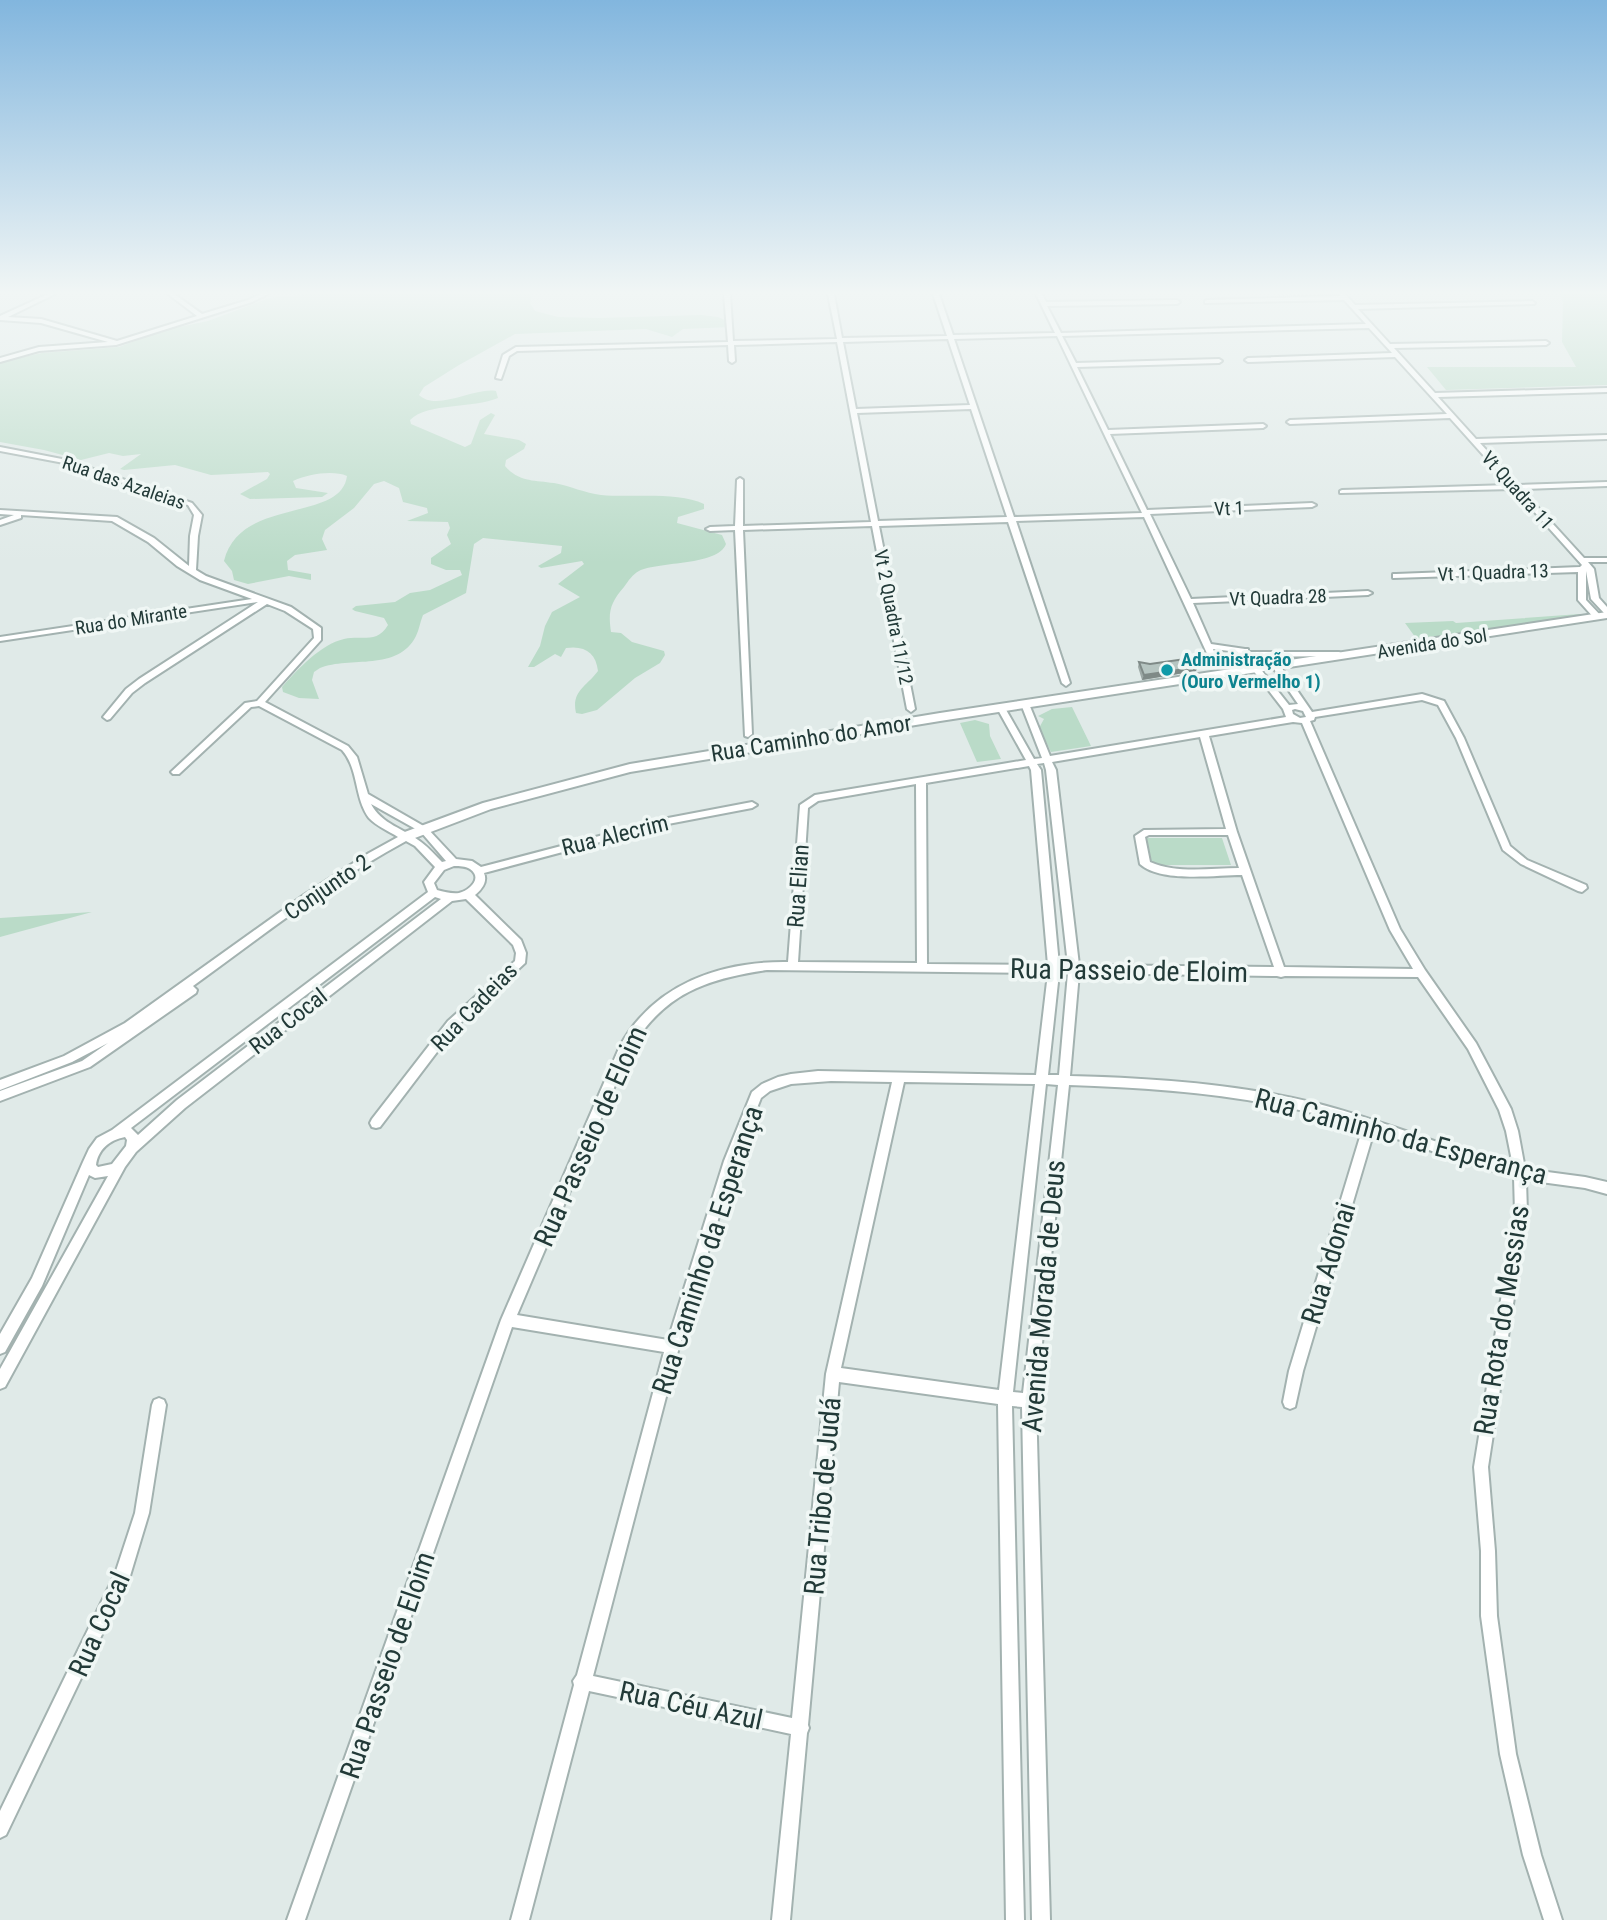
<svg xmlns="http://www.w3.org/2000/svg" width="1607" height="1920" font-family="'Roboto Condensed',sans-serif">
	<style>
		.green { fill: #badbc8 }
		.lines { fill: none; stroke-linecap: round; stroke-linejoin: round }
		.minor-casing { stroke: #a3b2b0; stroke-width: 4 }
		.tertiary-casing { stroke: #a3b2b0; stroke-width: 4 }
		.minor { fill: #fff; fill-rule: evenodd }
		.tertiary { fill: #fff; fill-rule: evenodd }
		.wall { fill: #9da9a6 }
		.shaded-wall { fill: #7f8a87 }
		.building { fill: #b6c5c1; stroke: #7f8a87; stroke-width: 2 }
		.culture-dot { fill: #0f9aa8; stroke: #f0f7f5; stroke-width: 2.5 }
		.labels { text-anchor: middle; stroke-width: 7; stroke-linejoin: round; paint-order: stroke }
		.far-street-label { font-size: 19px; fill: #223a38; stroke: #f0f7f5 }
		.far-culture-label { font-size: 19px; font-weight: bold; fill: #0d838f; stroke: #f0f7f5; text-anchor: start }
		.street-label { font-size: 23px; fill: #223a38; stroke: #f0f7f5 }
		.near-street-label { font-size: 28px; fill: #223a38; stroke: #f0f7f5 }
	</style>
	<rect width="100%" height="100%" fill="#e0eae8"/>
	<g class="green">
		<path d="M310 294H532L530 303 535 311 558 317 599 318 701 315 718 317 734 324 731 327 683 329 672 337 646 329 515 334 459 365 424 387 419 395C437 412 474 387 496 391L498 398C473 409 428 402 410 420L411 424 465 447 471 444 480 420 491 413 495 415 484 434 519 440 526 444 524 449 506 460 505 466C519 482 534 480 554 483 570 486 585 493 601 495 632 498 677 491 704 504V509L678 517 677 523 722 535 726 544C718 566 660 561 639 571 633 574 628 581 624 587 610 603 608 612 611 632L621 633 632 642 664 651 665 655 660 663 635 678 597 710 582 714 576 713C571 691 587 686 598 671 596 653 585 645 566 648L561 657 555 654 534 667H528L540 646 545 626 552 612 580 597 558 584 584 564 582 561 541 568 538 566 561 553 562 546 483 538 474 544 466 593 423 615C420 622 419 630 416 636 398 672 350 656 320 668L314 672 312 680 319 699 299 698 283 692 282 687C297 670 321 644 344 639 362 635 377 644 388 625L384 618 355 611 352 609 356 606 395 602 410 593 430 590 462 575 460 570H446L431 564V558L451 544 447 535 450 528 448 522 407 521 428 513 427 508 403 502 399 488 384 481 374 484 354 508 325 530 322 539 327 550 295 555 287 561 288 570 311 574V580L289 576 248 584 234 580 232 571 224 561C240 496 341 523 347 476 333 470 308 474 293 481L296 488 328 493 322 497 250 499 240 494 267 479 270 474 268 472 211 475 175 465 124 470 120 469 141 454 123 456 109 453 81 460 44 450 0 442V362L42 353 119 347 160 331 208 321 269 298Z"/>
		<polygon points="1560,294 1607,294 1607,385 1446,390 1427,367 1576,367 1562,342 1563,302"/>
		<polygon points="1580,614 1582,616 1418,641 1405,623 1453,621 1456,623"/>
		<polygon points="1072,707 1091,746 1051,752 1039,728 1044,719 1038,716 1052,709"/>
		<polygon points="975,720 989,724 990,736 1001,759 977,762 960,723"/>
		<polygon points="1141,838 1222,838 1231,865 1151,865"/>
		<polygon points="92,912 0,937 0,918"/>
	</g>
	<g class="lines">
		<g class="minor-casing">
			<g id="minor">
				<polygon points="48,294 55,294 8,317 41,319 117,341 197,316 168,294 174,294 202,314 248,300 261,294 268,294 252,302 116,345 39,351 0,362 0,358 39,347 108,342 41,323 0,320 0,316"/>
				<path d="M724 294H730L733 341 837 339 828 294H834L842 338 947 336 933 294H939L953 335 1055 333 1036 294H1042L1046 302 1177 300 1180 302 1177 304 1047 306 1061 333 1366 324 1344 300 1205 303V301L1207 300 1341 296 1339 294H1345L1355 305 1532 301 1535 303 1534 304 1358 309 1390 344 1546 341 1549 343 1546 345 1394 348 1435 393 1607 388V392L1438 397 1476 439 1607 435V439L1480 443 1518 485 1607 482V486L1521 489 1584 558H1607V562H1588L1594 569 1599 598 1607 607V613H1604L1591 599 1586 571V600L1602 617 1598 619H1595L1578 600V572L1393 578V574H1396L1580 567 1582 565 1514 489 1340 493V491L1342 490 1510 485 1450 418 1290 424 1287 422 1290 420 1447 414 1395 357 1248 362 1245 360 1248 358 1392 353 1369 328 1062 336 1076 363 1219 359 1222 361 1219 363 1077 367 1108 430 1263 424 1266 426 1263 428 1110 434 1147 510 1312 503 1316 505 1312 507 1150 514 1191 599 1368 591 1372 593 1368 595 1193 603 1211 644 1245 649H1248V652H1339L1343 654 1339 656 1236 657 1232 655 1238 652 1213 649 1217 658 1289 660V664H1279L1312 712 1422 694 1444 701 1464 738 1510 846 1527 860 1586 885 1587 888 1582 892 1578 891 1521 864 1503 850 1456 738 1438 705 1422 700 1315 717 1314 720 1310 721 1400 929 1425 970 1476 1043 1511 1109 1518 1131 1525 1169 1585 1177 1607 1182V1194L1585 1188 1526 1180 1527 1213 1488 1467 1495 1551 1497 1616 1516 1754 1541 1855 1562 1920H1544L1523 1855 1500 1754 1481 1616V1551L1474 1467 1515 1213 1514 1177 1461 1161 1374 1131 1303 1371 1295 1407 1290 1409 1285 1407 1283 1402 1289 1371 1363 1127C1269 1097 1168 1088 1069 1085L1036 1401 1050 1920H1032L1022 1407 1012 1406 1024 1920H1006L998 1404 839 1382 808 1725 809 1728 807 1733 790 1920H772L791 1734 589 1691 529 1920H511L574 1685 573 1681 577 1675 664 1352 512 1327 305 1920H287L501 1320 620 1046C654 984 721 961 788 962L800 805 815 795 1026 760 997 708 1001 705 1005 708 1034 759 1042 758 1021 704 1025 701 1029 704 1050 756 1286 717 1283 709 1252 669 1256 666 1259 667 1289 705 1298 704 1272 666 1273 664 1211 662 1144 517 1016 521 1070 683 1066 686 1062 683 1008 522 879 526 915 709 911 712 907 709 872 526 743 530 752 734 748 737 745 736 735 530 710 531 706 529 710 527 735 526 737 480 740 478 743 480V526L871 522 837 342 734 345 735 361 732 363 729 361 728 345 517 351 509 356 501 379 496 378 503 355 516 347 728 342ZM1057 336 1142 513 1014 517 954 339ZM948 339 970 405 856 409 843 342ZM971 409 1007 517 878 521 857 413ZM1295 709 1303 711 1306 717 1300 718 1293 714 1292 710ZM1293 722 1302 723 1390 930 1413 969 1284 967 1237 832 1209 736ZM1200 737 1226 829 1144 830 1135 836 1140 864C1161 883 1215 875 1242 875L1274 967 1079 965 1056 770 1052 762ZM1044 763 1046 770 1068 965H1059L1041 770 1037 764ZM1029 766 1031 770 1048 965 927 964 926 783ZM916 784 917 963 798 962 808 808 818 801ZM1149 835H1228L1239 868C1211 868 1177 874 1150 862L1145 837ZM767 970 1048 973 1036 1075 818 1071 791 1074 778 1077 762 1084 752 1092 724 1161 668 1340 517 1315 631 1048C665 993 706 979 767 970ZM1059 973H1068L1059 1075H1048ZM1079 973 1277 976 1281 977 1285 976 1418 977 1468 1049 1499 1110 1506 1131 1513 1166C1447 1148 1385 1121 1319 1104 1239 1084 1153 1078 1070 1076ZM831 1081 892 1082 826 1374 792 1718 593 1676 679 1347 736 1161 761 1098 770 1091 791 1084ZM904 1082 1035 1084 999 1390 841 1368ZM1046 1084 1058 1085 1023 1393 1013 1392Z"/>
				<path d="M0 447 67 460 192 503 202 515 198 536 196 570 206 576 291 607 321 628V640L265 702 348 746 357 757 368 794 427 828 456 859 472 861 481 867 668 818 752 802 757 805 752 808 668 824 484 873C488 882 481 890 475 895L521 940 526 953 525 963 456 1027 380 1127 376 1128 372 1127 370 1123 372 1119 448 1021 515 961 516 953 513 945 466 899 452 901 185 1108 136 1152 125 1167 5 1387 0 1389V1369L108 1176 95 1178 89 1175 42 1286 5 1352 0 1354V1334L32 1278 83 1162 89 1149 97 1138 112 1130 428 892 424 882 435 867 415 846 406 841C330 882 262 936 193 986L197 990 196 993 90 1067 0 1101V1091L82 1061 108 1043 72 1062 0 1090V1080L64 1056 125 1023 304 895 369 853 398 837C389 831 376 826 369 818 354 798 359 769 342 750L259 706 251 707 179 774H173L171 772 245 703 257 701 314 638 313 629 285 611 267 604 145 683 132 693 110 719 107 720 103 717 126 689 139 679 258 602 0 641V637L252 599 200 580 177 566 148 542 112 521 21 515V518L0 525V520L14 515 0 514V510L117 517 154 538 189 566 190 536 194 515 188 505 64 463 0 451ZM371 804 421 832 446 861 442 862C436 856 429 848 421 842 405 829 381 824 371 804ZM454 866C460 866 465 866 470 869 483 878 470 890 459 893 452 894 445 892 437 890L434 883 444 870ZM435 897 441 899 177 1100 138 1135 131 1128ZM125 1137 127 1140 126 1146 112 1164 98 1167 96 1165C98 1150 109 1140 125 1137Z"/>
				<polygon points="159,1398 164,1400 166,1405 149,1513 130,1576 6,1835 0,1838 0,1811 115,1574 135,1513 152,1405 154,1400"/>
			</g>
		</g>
		<g class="tertiary-casing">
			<polygon id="tertiary" points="1607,612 1607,618 940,721 630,772 491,809 407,841 401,836 402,833 483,803 630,764 940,713"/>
		</g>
		<use href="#minor" class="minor"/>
		<use href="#tertiary" class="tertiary"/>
	</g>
	<polygon class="wall" points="1139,662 1196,671 1142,680 1138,667"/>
	<polygon class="shaded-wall" points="1198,667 1196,671 1142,680 1144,675"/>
	<polygon class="building" points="1192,658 1198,667 1144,675 1139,662 1150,664"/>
	<linearGradient id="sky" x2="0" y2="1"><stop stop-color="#82b6de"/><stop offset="0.52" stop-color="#f1f6f5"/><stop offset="1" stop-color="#f1f6f5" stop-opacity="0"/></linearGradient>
	<rect width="1607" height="563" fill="url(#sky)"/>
	<circle class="culture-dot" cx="1167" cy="670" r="7"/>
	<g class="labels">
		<g class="far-street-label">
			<text transform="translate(124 482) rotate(19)" y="7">Rua das Azaleias</text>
			<text transform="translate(1518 490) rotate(48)" y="7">Vt Quadra 11</text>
			<text transform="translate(1229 508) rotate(-2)" y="7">Vt 1</text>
			<text transform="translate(1493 572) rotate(-2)" y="7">Vt 1 Quadra 13</text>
			<text transform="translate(1278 597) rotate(-2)" y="7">Vt Quadra 28</text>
			<text transform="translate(894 617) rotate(79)" y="7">Vt 2 Quadra 11/12</text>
			<text transform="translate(131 619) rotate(-9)" y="7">Rua do Mirante</text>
			<text transform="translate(1432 643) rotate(-9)" y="7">Avenida do Sol</text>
		</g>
		<g class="far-culture-label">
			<text x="1181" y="666">Administração<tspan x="1181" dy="22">(Ouro Vermelho 1)</tspan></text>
		</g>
		<g class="street-label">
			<text transform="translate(811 738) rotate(-9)" y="8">Rua Caminho do Amor</text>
			<text transform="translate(615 835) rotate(-14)" y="8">Rua Alecrim</text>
			<text transform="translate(798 886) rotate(-86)" y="8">Rua Elian</text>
			<text transform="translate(327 887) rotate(-34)" y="8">Conjunto 2</text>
			<text transform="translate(474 1007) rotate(-46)" y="8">Rua Cadeias</text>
			<text transform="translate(288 1021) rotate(-38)" y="8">Rua Cocal</text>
		</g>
		<g class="near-street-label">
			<text transform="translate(1129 970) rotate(1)" y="10">Rua Passeio de Eloim</text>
			<text transform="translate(590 1136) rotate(-66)" y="10">Rua Passeio de Eloim</text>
			<text transform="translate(1401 1136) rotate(15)" y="10">Rua Caminho da Esperança</text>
			<text transform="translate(707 1250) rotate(-72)" y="10">Rua Caminho da Esperança</text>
			<text transform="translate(1328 1263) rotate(-73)" y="10">Rua Adonai</text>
			<text transform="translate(1043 1296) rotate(-85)" y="10">Avenida Morada de Deus</text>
			<text transform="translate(1501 1320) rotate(-81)" y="10">Rua Rota do Messias</text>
			<text transform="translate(822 1496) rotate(-85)" y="10">Rua Tribo de Judá</text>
			<text transform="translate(99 1624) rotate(-66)" y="10">Rua Cocal</text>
			<text transform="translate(387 1665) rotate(-71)" y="10">Rua Passeio de Eloim</text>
			<text transform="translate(691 1705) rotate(12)" y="10">Rua Céu Azul</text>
		</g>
	</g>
</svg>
